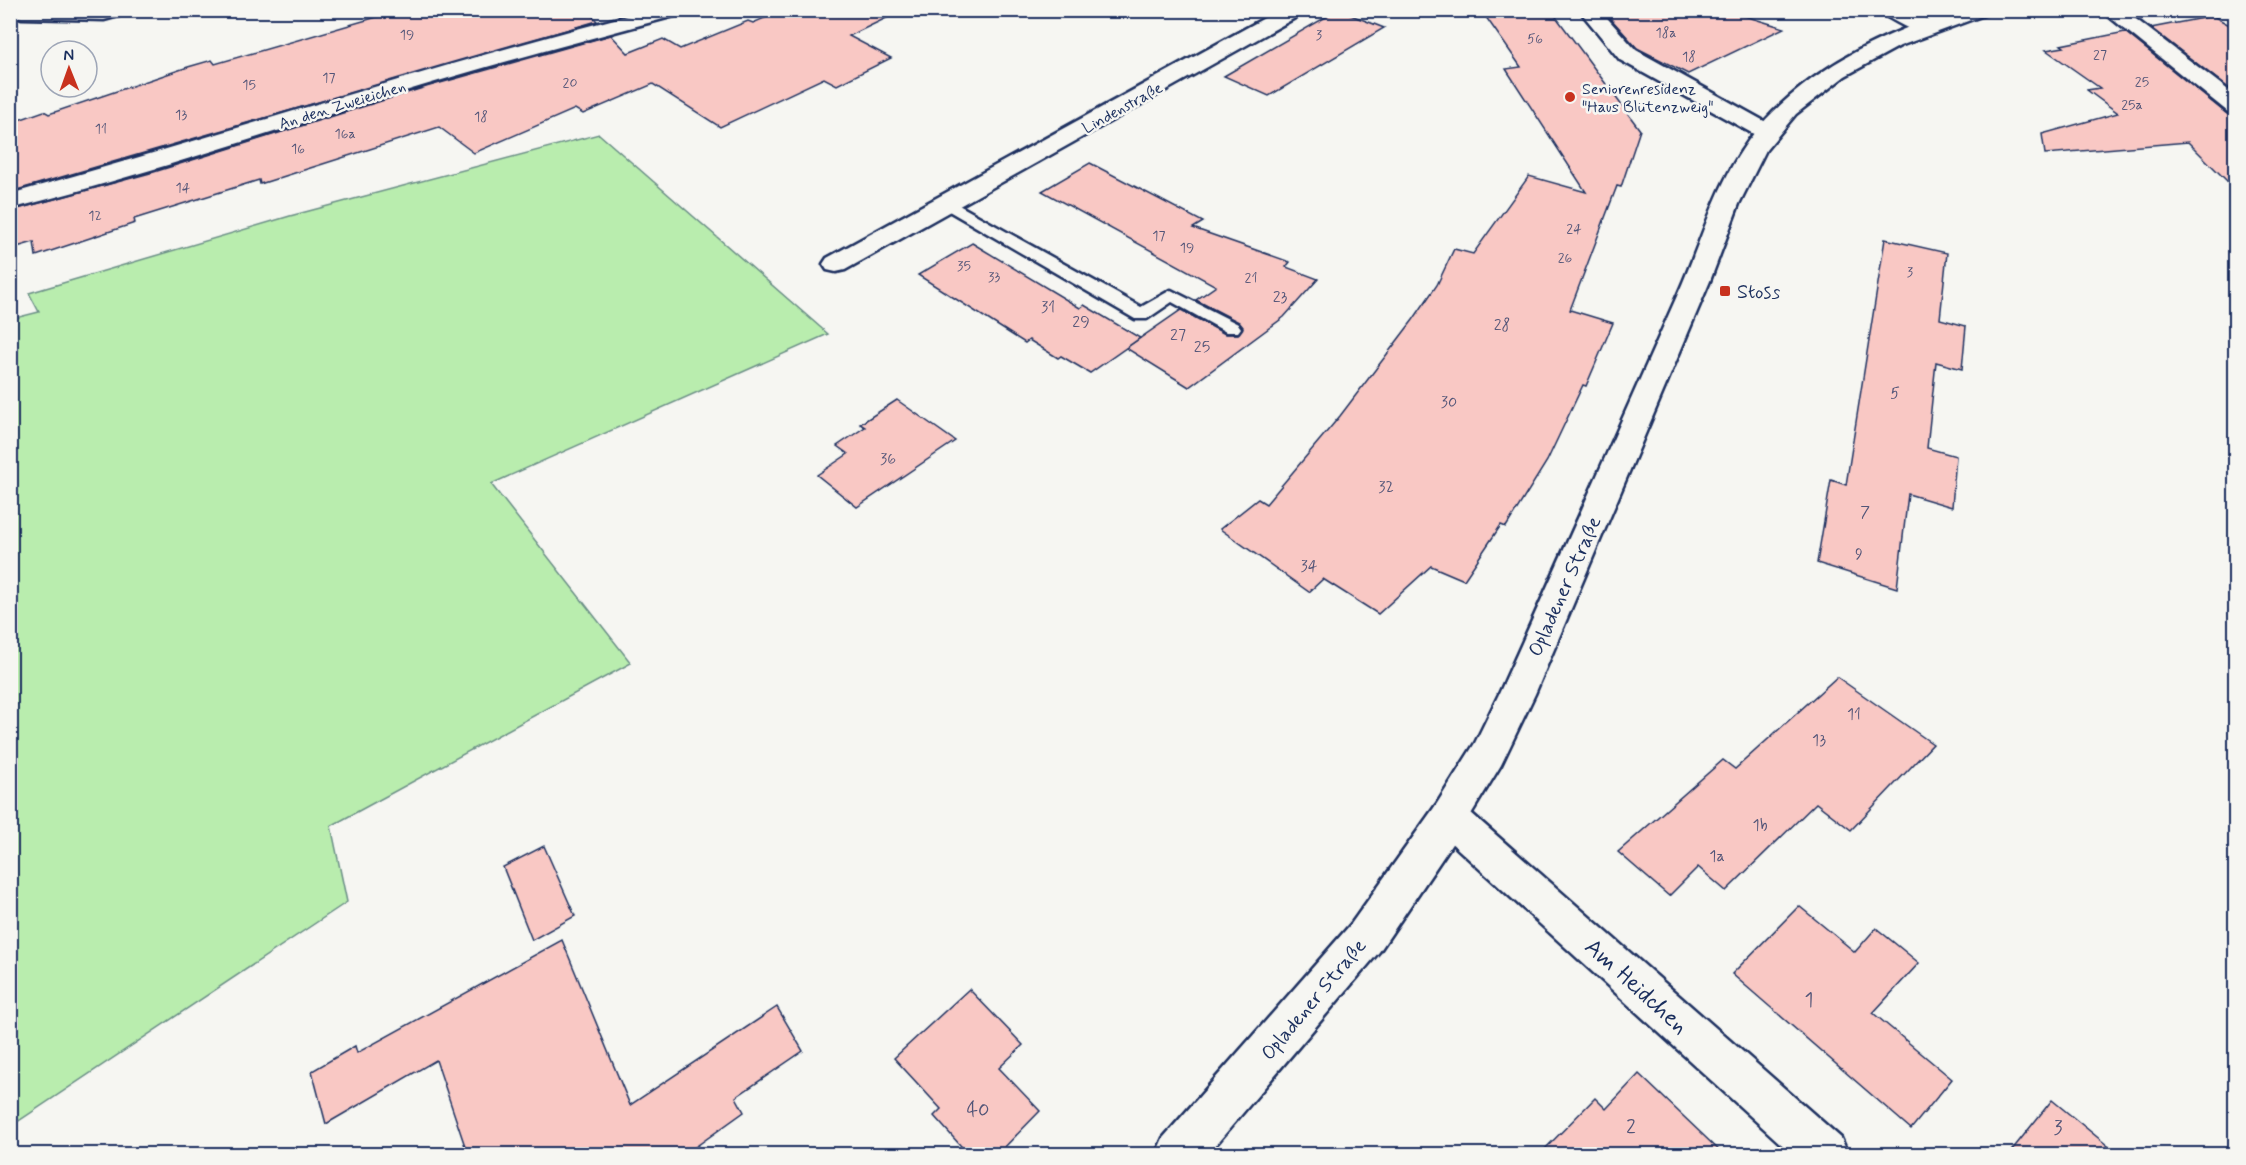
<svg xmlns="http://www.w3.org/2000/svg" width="2246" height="1165" font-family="Mynerve,sans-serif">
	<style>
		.green { fill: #b9edae; stroke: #6a8e86; stroke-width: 1.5 }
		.building { fill: #f9c8c4; stroke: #1b2f5e; stroke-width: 1.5 }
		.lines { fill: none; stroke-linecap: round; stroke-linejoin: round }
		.service-casing { stroke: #1b2f5e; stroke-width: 5 }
		.minor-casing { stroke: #1b2f5e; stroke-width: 5 }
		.secondary-casing { stroke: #1b2f5e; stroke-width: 5 }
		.service { fill: #f6f6f2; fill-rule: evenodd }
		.minor { fill: #f6f6f2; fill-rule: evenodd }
		.secondary { fill: #f6f6f2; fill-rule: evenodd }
		.poi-dot { fill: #c8321e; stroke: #f6f6f2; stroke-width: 2 }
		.labels { text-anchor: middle; stroke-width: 5; stroke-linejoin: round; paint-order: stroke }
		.far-number-label { font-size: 14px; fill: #525578 }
		.far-poi-label { font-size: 16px; fill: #1b2f5e; stroke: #f6f6f2; text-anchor: start }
		.far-street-label { font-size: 16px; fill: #1b2f5e; stroke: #f6f6f2 }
		.number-label { font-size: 16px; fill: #525578 }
		.poi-label { font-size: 20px; fill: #1b2f5e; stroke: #f6f6f2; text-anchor: start }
		.street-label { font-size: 20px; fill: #1b2f5e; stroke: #f6f6f2 }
		.near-number-label { font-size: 20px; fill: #525578 }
		.near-street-label { font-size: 24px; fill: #1b2f5e; stroke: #f6f6f2 }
	</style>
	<rect width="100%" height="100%" fill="#f6f6f2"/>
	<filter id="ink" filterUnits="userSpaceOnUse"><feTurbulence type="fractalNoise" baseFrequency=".0167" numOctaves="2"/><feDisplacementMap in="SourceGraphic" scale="12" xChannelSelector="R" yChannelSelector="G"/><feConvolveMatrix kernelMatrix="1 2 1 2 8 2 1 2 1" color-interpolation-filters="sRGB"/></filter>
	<g filter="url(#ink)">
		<polygon class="green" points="599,134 828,334 491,484 631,663 331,826 347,902 11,1126 11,319 39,312 29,293 290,216"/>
		<g class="building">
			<polygon points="401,10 587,10 597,21 10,192 10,123 44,111 49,114 188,67 212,60 215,64"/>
			<polygon points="783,10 903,10 849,36 891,58 837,85 824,78 720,127 653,84 583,114 575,109 474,153 439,127 260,184 259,180 134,219 135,223 36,256 34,242 10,249 10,211 154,172 426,87 611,35 628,53 663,39 680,49 748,21 753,23"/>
			<polygon points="1338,10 1384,28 1269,96 1224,76"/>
			<polygon points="1481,10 1551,10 1640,130 1621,187 1617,186 1570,310 1613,323 1586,386 1583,385 1547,461 1506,527 1501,525 1464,580 1431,566 1378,614 1323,579 1309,592 1220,529 1258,499 1266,504 1340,416 1413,320 1437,285 1454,249 1473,254 1529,176 1586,192 1506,69 1521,67"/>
			<polygon points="1603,10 1725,10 1784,28 1688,74 1637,48"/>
			<polygon points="2213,16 2235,28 2235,93 2151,28"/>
			<polygon points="2125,32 2227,114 2235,116 2235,189 2188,142 2045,154 2042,134 2118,113 2087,90 2100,88 2046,50 2064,47 2061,45"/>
			<polygon points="1090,163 1203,222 1193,228 1290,262 1286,267 1318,279 1284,317 1189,387 1126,348 1181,310 1225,334 1238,334 1243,327 1239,322 1196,300 1216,286 1042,191"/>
			<polygon points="1885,239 1947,253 1940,319 1966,326 1962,369 1936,362 1927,448 1956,456 1952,507 1908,494 1897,588 1817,563 1831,480 1846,485"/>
			<polygon points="972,243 1080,308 1084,305 1140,338 1090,373 1061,356 1058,358 1029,340 1025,343 918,275"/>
			<polygon points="897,400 955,441 857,507 817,475 848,454 837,446 865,427 860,424"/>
			<polygon points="1837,677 1933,744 1851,830 1816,803 1726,891 1698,867 1669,896 1618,852 1723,760 1735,769"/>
			<polygon points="544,846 575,916 532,940 503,867"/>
			<polygon points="1799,906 1855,952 1876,928 1919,963 1873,1013 1952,1079 1911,1129 1732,974"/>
			<polygon points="562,940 630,1105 777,1007 803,1051 736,1097 744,1112 684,1155 468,1155 436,1060 326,1124 312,1071 355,1046 357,1053"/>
			<polygon points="969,989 1023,1045 999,1068 1040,1111 997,1155 969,1155 934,1116 941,1109 894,1058"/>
			<polygon points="1639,1074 1724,1155 1539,1155 1595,1098 1606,1109"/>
			<polygon points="2052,1100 2119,1155 2008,1155"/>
		</g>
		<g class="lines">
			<g class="service-casing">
				<polygon id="service" points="948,199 1141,307 1171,290 1238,324 1241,328 1238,332 1226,332 1172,302 1147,319 1135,319 942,207 940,204 942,201"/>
			</g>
			<g class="minor-casing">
				<g id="minor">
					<polygon points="13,10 129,10 126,14 104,20 22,18 15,16"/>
					<path d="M649 10H685L682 14C584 40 486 66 389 96 263 135 138 177 10 209V194C224 135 434 65 649 10Z"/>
					<polygon points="1279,10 1305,10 1302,14 845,270 836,272 827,270 823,264 827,258"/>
					<polygon points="1579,10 1600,10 1636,50 1775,127 1779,132 1775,137 1767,139 1759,137 1620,60"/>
					<path d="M1879 10C1898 10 1925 11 1937 28L1934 32C1917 37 1897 22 1882 14Z"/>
					<polygon points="2101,10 2124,10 2236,96 2236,114 2228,112"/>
					<polygon points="1449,800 1462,805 1841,1138 1848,1154 1792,1154 1436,829 1430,817 1436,805"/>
				</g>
			</g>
			<g class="secondary-casing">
				<path id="secondary" d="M1957 10H1990L1987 14 1900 46 1845 76 1796 114 1766 150 1739 204 1710 281 1535 694 1501 765 1462 829 1379 952 1208 1154H1156L1163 1138 1351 924 1436 805 1475 743 1499 694C1559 561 1618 429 1677 296 1703 239 1718 174 1760 126 1812 67 1884 33 1957 10Z"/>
			</g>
			<use href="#service" class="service"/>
			<use href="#minor" class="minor"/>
			<use href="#secondary" class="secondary"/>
		</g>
	</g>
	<g class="poi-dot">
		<circle cx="1570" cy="97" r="6"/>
		<rect x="1719" y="285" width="12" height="12" rx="3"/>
	</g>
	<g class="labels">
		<g class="far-number-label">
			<text x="1666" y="37">18a</text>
			<text x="407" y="39">19</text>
			<text x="1319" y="39">3</text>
			<text x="1535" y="43">56</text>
			<text x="2100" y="59">27</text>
			<text x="1689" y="61">18</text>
			<text x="329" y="82">17</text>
			<text x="2142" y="86">25</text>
			<text x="570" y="87">20</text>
			<text x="249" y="89">15</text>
			<text x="2132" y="109">25a</text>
			<text x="181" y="119">13</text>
			<text x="481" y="121">18</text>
			<text x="101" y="133">11</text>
			<text x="345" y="138">16a</text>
			<text x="298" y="153">16</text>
			<text x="183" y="192">14</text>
			<text x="95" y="220">12</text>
			<text x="1574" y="233">24</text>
			<text x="1159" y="240">17</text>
			<text x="1187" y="252">19</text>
			<text x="1565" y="262">26</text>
			<text x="964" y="270">35</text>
			<text x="1910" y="276">3</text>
			<text x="994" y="281">33</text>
			<text x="1251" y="282">21</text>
		</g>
		<g class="far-poi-label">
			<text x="1582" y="94">Seniorenresidenz<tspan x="1582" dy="18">"Haus Blütenzweig"</tspan></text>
		</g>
		<g class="far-street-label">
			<text transform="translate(342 104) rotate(-17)" y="6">An den Zweieichen</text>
			<text transform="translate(1122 107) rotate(-29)" y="6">Lindenstraße</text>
		</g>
		<g class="number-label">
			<text x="1280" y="302">23</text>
			<text x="1048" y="312">31</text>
			<text x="1081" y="327">29</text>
			<text x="1502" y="330">28</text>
			<text x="1178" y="340">27</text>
			<text x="1202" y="352">25</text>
			<text x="1895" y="398">5</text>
			<text x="1449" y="407">30</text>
			<text x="888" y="464">36</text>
			<text x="1386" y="492">32</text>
			<text x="1865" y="517">7</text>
			<text x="1859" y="559">9</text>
			<text x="1309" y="571">34</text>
			<text x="1854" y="719">11</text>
			<text x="1819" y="745">13</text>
			<text x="1760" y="830">1b</text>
			<text x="1717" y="861">1a</text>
		</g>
		<g class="poi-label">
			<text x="1737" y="298">Stoss</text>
		</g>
		<g class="street-label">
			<text transform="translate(1564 586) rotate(-66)" y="7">Opladener Straße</text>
			<text transform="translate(1313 999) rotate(-50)" y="7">Opladener Straße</text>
		</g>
		<g class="near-number-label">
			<text x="1809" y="1006">1</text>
			<text x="978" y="1116">40</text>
			<text x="1631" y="1133">2</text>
			<text x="2058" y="1134">3</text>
		</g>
		<g class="near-street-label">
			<text transform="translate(1637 986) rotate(42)" y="8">Am Heidchen</text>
		</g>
	</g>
	<rect width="2246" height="1165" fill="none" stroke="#f6f6f2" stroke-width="36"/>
	<rect x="18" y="18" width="2210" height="1129" fill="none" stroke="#1b2f5e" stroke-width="2" filter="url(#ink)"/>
	<g transform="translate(69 69) rotate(359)"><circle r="28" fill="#f6f6f2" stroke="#9ea6b7" stroke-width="1.5"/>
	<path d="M0-4.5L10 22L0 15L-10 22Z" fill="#c8321e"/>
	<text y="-9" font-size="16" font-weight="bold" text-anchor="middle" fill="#1b2f5e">N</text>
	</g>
</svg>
